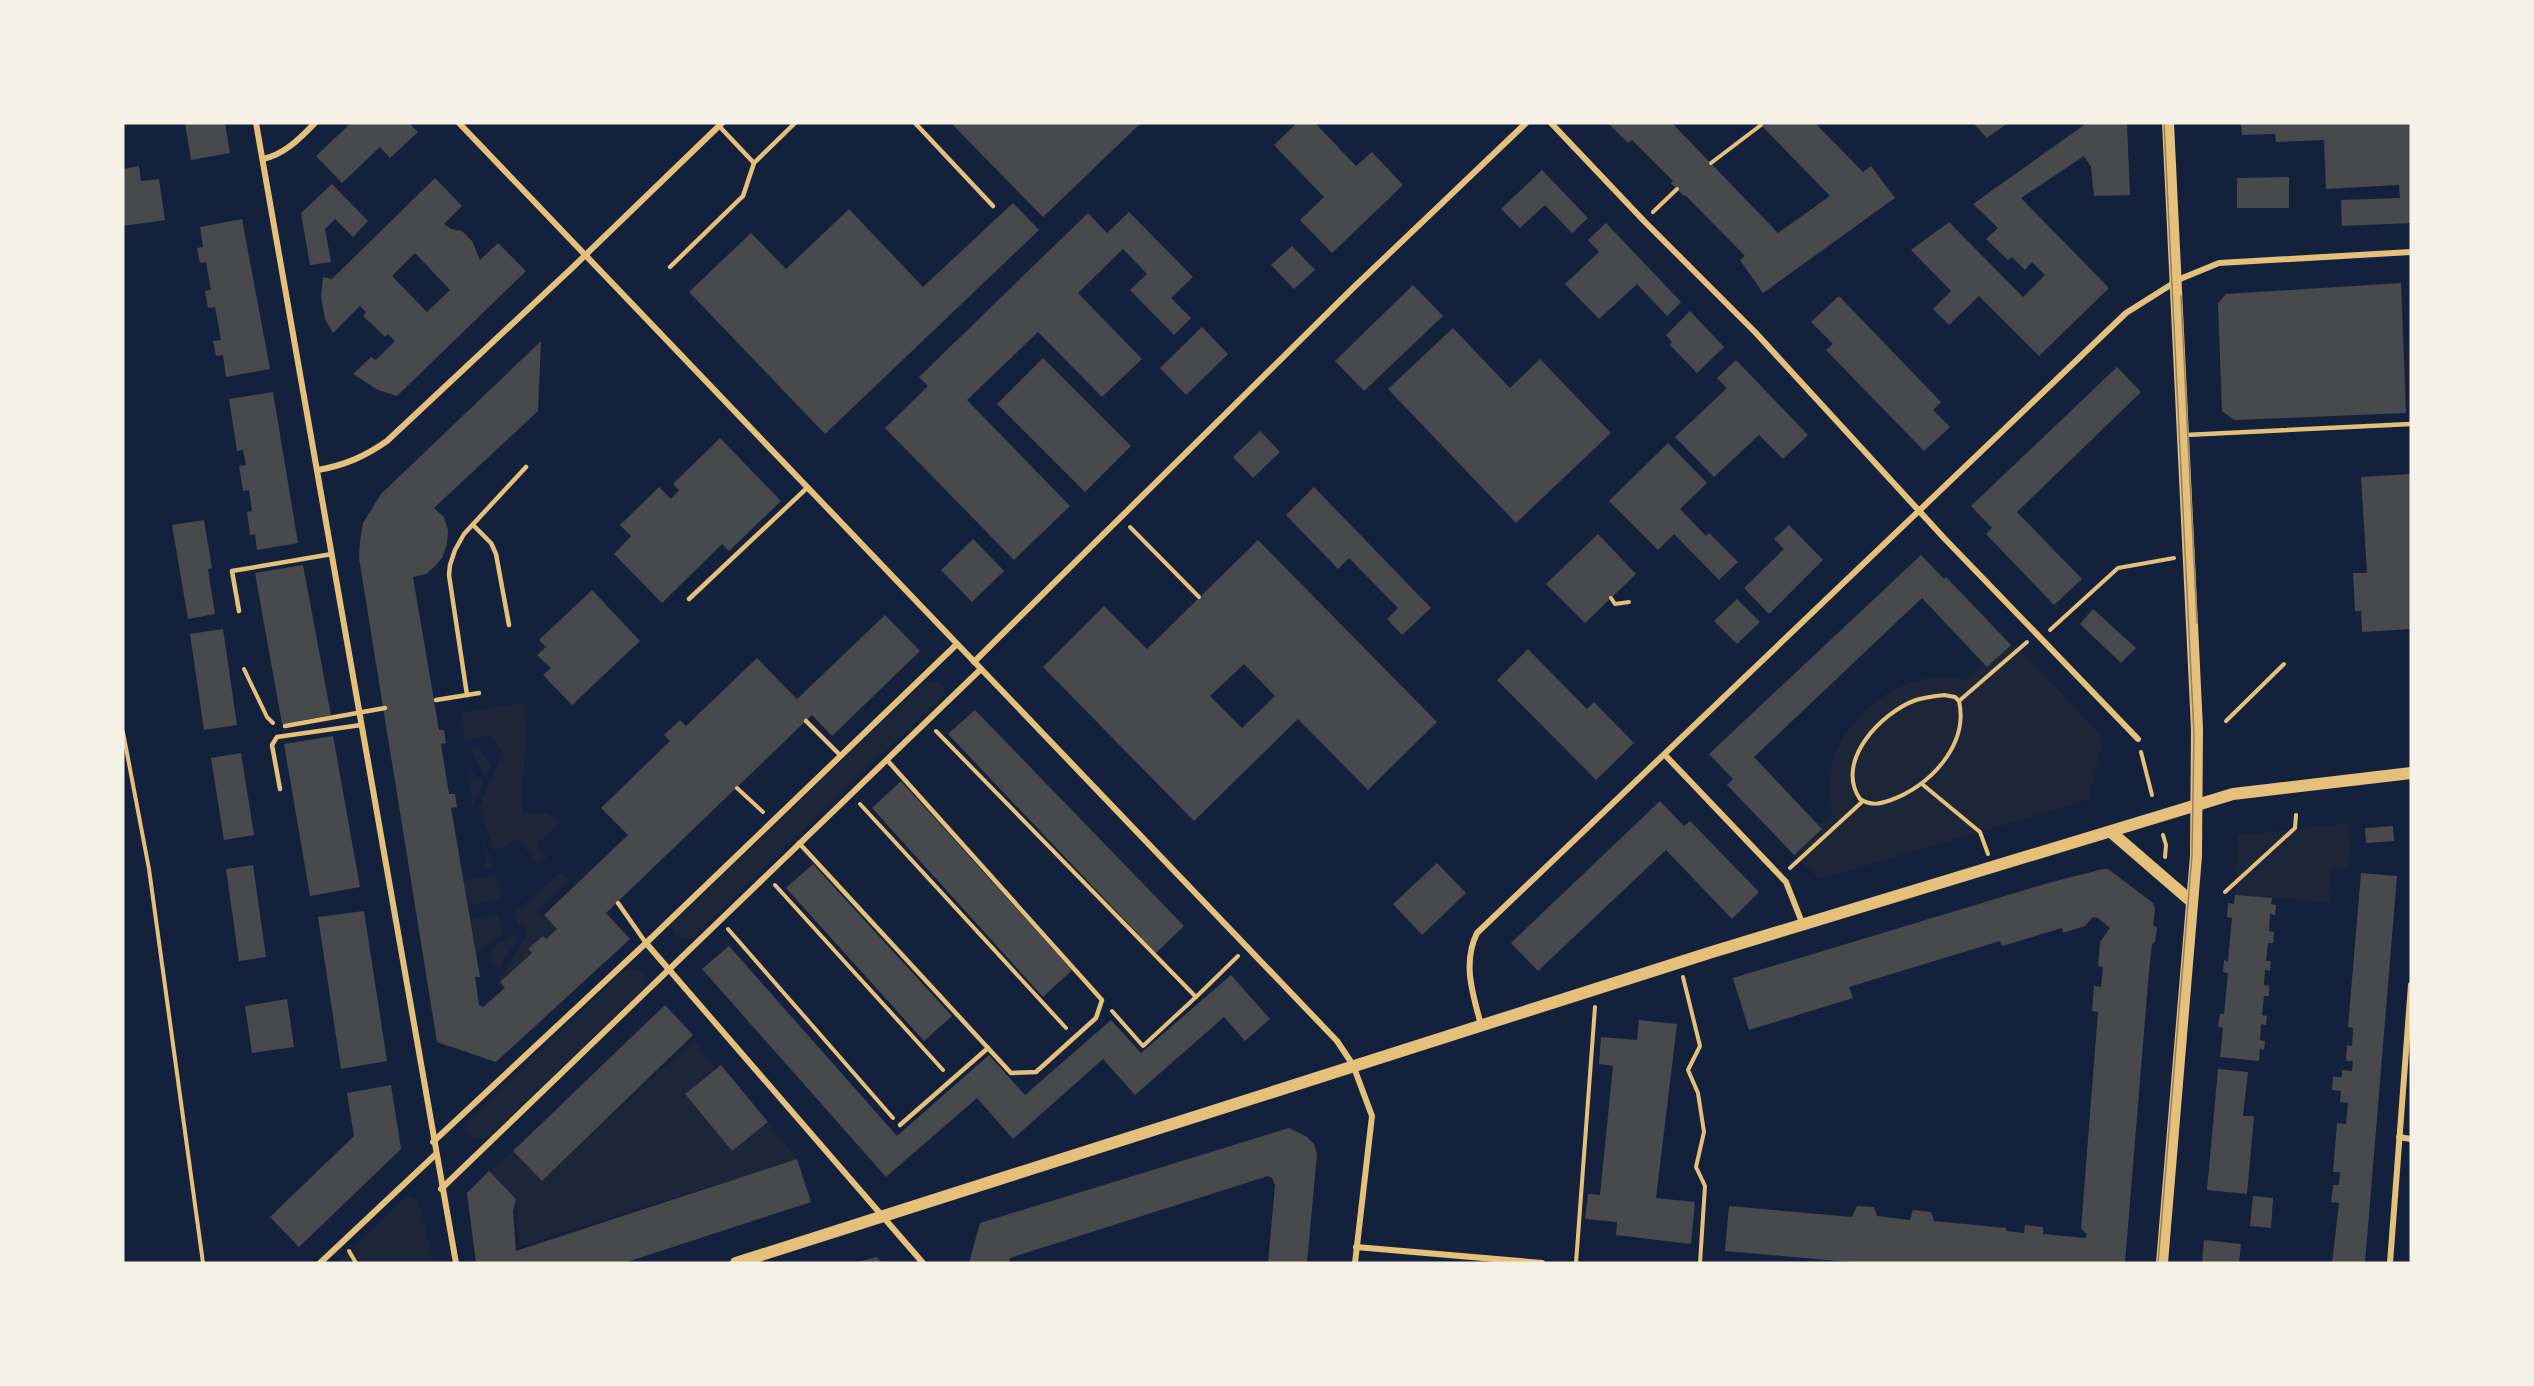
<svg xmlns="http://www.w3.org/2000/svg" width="2534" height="1386" font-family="'Open Sans',sans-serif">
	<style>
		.green { fill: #1d2539 }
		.building { fill: #48494c; fill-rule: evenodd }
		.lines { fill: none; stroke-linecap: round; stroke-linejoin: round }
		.path { stroke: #e5c07b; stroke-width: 4 }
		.service { stroke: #e5c07b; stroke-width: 4.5 }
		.minor { stroke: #e5c07b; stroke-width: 6 }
		.secondary { stroke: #e5c07b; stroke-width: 12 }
		.tram { stroke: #918062; stroke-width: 1.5 }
	</style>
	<rect width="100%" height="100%" fill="#14213d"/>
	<g class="green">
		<path d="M2011 645 2019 649 2104 738 2088 800 1820 879 1794 855 1822 830 1819 826 1833 813C1813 753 1870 687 1929 678 1942 675 1954 678 1966 680L1984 663Z"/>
		<path d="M929 680 943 685 945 691 940 699 691 939C682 940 679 939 673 932V923L919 687Z"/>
		<polygon points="527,703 522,813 548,813 561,822 537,844 547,857 538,865 518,839 494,851 479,808 503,753 489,735 465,742 460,712"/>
		<polygon points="478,747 491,765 486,777 470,748"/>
		<polygon points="470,767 476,778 480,777 483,784 472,806"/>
		<polygon points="475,813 493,868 484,870 486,851"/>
		<polygon points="2352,823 2347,868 2332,869 2329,902 2235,895 2238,835"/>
		<polygon points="561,872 570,880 539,910 543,917 544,915 557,929 546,939 542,936 529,949 532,953 500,982 505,988 502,991 497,983 526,937 523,925 519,926 514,913"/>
		<polygon points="495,875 503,899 468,905 464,881"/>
		<polygon points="498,914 502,934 476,953 470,919"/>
		<polygon points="513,933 517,940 499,968 492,966 491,950"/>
		<path d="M630 968 639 970 645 976 643 990 487 1138C471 1143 463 1133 469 1118L622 972Z"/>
		<polygon points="694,1039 715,1067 685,1095 732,1151 768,1122 797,1159 519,1247 516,1199 489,1171 513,1151 542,1181"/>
		<polygon points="409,1196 418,1200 434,1263 337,1263 401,1201"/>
	</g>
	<g class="building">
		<polygon points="185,123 225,123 230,153 191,160"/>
		<polygon points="351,123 409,123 418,132 390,158 380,147 342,183 316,156"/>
		<polygon points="951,123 1141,123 1043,217"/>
		<polygon points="1297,123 1315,123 1356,166 1372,152 1403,185 1332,253 1300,220 1324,197 1274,145"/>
		<polygon points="1608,123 1672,123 1778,233 1830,196 1759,123 1815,123 1863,172 1871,166 1895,198 1763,293 1740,260 1745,256 1685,195 1684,196 1671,183 1673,181 1632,140 1628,143"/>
		<polygon points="1973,123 2008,123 1987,138"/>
		<polygon points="2087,123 2127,123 2130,195 2094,196 2091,167 2084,156 2021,198 2109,288 2039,356 1979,296 1949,325 1933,309 1951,291 1911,250 1949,222 2023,297 2045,275 2032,262 2025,270 2012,257 2008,260 1986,239 1998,228 1973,204"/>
		<polygon points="2241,123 2411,123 2411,223 2342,226 2341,200 2400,198 2399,185 2326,189 2324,140 2276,142 2275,134 2242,135"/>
		<polygon points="139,166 141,181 159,179 165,220 123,226 123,169"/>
		<polygon points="1542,170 1588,218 1572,233 1545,205 1520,228 1501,209"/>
		<polygon points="2289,177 2289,208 2237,208 2237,178"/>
		<path d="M435 178 462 206 444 224 451 229 462 231 472 241 480 260 498 243 526 271 397 396 378 390 353 374 371 357 376 360 395 341 388 334 385 337 374 326 363 316 366 312 360 306 333 333 325 319 321 296 323 277 332 279ZM415 253 450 290 427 312 392 276Z"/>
		<polygon points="332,184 368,221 353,237 335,219 325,229 331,262 310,265 301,213"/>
		<polygon points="1013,203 1039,230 825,434 689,292 751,233 786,269 849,209 923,287"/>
		<polygon points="1129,212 1193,277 1171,298 1191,318 1174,335 1130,290 1147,274 1123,249 1078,293 1142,359 1102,397 1038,332 967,400 1070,506 1014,560 885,428 928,386 919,377 1088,213 1107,233"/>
		<polygon points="242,219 270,369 226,377 223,355 216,356 213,341 221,340 215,307 208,308 205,291 211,290 206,262 200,263 197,248 203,247 200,227"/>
		<polygon points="1606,223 1681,302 1667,316 1637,284 1599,319 1565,284 1599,252 1588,240"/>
		<polygon points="1292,246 1315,270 1294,289 1271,265"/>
		<polygon points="2401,283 2406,413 2234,420 2222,411 2218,303 2226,294"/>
		<polygon points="1413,285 1443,316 1364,391 1335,361"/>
		<polygon points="1839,296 1941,402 1933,410 1950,427 1924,451 1826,350 1833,344 1811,322"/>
		<polygon points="1690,311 1724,347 1697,373 1670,345 1672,342 1666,335"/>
		<polygon points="1202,327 1228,354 1186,395 1160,368"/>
		<polygon points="1453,328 1510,388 1540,359 1611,433 1516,523 1388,389"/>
		<polygon points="541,341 538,411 434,508 444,517 448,530 447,544 442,558 434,567 426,574 413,577 439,730 444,730 446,743 441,744 449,794 455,794 457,807 451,808 480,977 475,977 479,1005 483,1007 505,988 500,982 532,953 528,949 543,936 546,939 557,929 544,915 628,835 601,808 670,741 664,735 680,720 686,726 757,658 797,699 885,615 920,651 832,736 812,715 606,913 630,939 496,1062 437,1042 359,558 360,541 363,523 381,494"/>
		<polygon points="1043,358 1131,446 1085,492 997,404"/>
		<polygon points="1736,360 1808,435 1783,459 1759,435 1714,477 1675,437 1727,388 1717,378"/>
		<polygon points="2117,367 2141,392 2017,512 2082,579 2054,605 1986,534 1992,528 1971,506"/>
		<polygon points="273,392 298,543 257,550 255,534 250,535 247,512 252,511 249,490 243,491 239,466 246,465 243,450 237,451 229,399"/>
		<polygon points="1260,431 1280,452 1253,478 1233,457"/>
		<polygon points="720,438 781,501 729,551 722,544 662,603 614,554 631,536 620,525 659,487 671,499 679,490 673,484"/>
		<polygon points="1668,443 1707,483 1680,509 1706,536 1709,533 1738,562 1719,580 1674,534 1658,550 1609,501"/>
		<polygon points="2411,474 2411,629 2362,632 2361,611 2355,611 2353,573 2367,573 2361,477"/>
		<polygon points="1314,487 1431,608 1402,635 1387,619 1398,608 1349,558 1338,569 1286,515"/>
		<polygon points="204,520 212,568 208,569 215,614 188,619 172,525"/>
		<polygon points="1789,525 1823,560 1769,614 1744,588 1784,549 1774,539"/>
		<polygon points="1598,534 1636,574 1585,623 1546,584"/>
		<polygon points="973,539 1004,571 972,602 941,570"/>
		<path d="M1258 540 1437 722 1368 790 1298 719 1194 821 1043 667 1104 606 1147 649ZM1244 664 1275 696 1242 728 1210 696Z"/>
		<polygon points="1921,555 1944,579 1946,577 2011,645 1987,667 1922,598 1754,757 1822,829 1794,855 1727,785 1733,779 1709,754"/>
		<polygon points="303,565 331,715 282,724 255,573"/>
		<polygon points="592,590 640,641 572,705 543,675 551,668 537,655 546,647 539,640"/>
		<polygon points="1737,599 1760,622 1737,644 1714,621"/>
		<polygon points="2093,609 2136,648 2121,663 2080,624"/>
		<polygon points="223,629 237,725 204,730 190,634"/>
		<polygon points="1528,649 1587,709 1594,702 1634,743 1596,780 1497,680"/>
		<polygon points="975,710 1184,926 1156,953 948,734"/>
		<polygon points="333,736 360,887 310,896 284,744"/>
		<polygon points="241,753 254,835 224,840 211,758"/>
		<polygon points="901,781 1072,970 1043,997 872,808"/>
		<polygon points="1660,801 1684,826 1690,821 1759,892 1732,919 1666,850 1538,971 1511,943"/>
		<polygon points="2393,826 2394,841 2366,843 2365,828"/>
		<polygon points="1437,863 1466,893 1422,935 1393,904"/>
		<polygon points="813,864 952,1016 924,1041 786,888"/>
		<polygon points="253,865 266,957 239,961 226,869"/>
		<polygon points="2103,869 2108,869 2153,903 2155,909 2153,925 2157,928 2155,942 2152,944 2149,971 2125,1263 1862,1263 1725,1251 1729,1206 1852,1217 1857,1206 1874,1207 1877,1216 1910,1220 1913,1210 1931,1212 1934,1221 2006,1228 2006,1231 2024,1233 2025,1225 2043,1227 2043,1234 2086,1238 2087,1234 2081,1229 2098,1012 2092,1011 2094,986 2101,987 2103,967 2098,966 2100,942 2110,928 2098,918 2093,917 2085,926 2063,933 2062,928 2002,946 2000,941 1849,987 1853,998 1749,1030 1733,978 2048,883"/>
		<polygon points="2361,873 2397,876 2365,1263 2332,1263 2339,1203 2331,1202 2333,1185 2339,1185 2340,1172 2333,1172 2337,1123 2346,1124 2348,1103 2340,1102 2341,1091 2332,1090 2333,1077 2342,1077 2342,1070 2352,1071 2353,1061 2346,1061 2347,1045 2352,1046 2353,1028 2348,1027"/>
		<polygon points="2235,895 2272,898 2271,904 2276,905 2275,915 2270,914 2269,931 2274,932 2273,943 2268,943 2266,961 2271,961 2270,971 2265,970 2264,985 2269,986 2269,996 2264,996 2262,1015 2267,1016 2266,1025 2261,1024 2260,1040 2265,1041 2264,1050 2260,1049 2259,1061 2220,1057 2223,1028 2218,1027 2220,1014 2224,1014 2228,973 2223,972 2224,960 2228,961 2232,918 2227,917 2228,903 2234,904"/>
		<polygon points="364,911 387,1061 341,1069 318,917"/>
		<polygon points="729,946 897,1136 989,1055 1025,1095 1111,1020 1141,1053 1231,975 1270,1019 1245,1041 1224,1017 1135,1095 1103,1059 1013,1139 977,1098 886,1177 702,969"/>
		<polygon points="287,999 294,1047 252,1053 245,1006"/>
		<polygon points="665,1005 693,1035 542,1181 513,1151"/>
		<polygon points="1639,1020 1677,1024 1656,1198 1695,1202 1691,1244 1616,1235 1617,1222 1585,1219 1588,1194 1600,1195 1613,1066 1599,1064 1601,1037 1637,1040"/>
		<polygon points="721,1065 768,1122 732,1151 685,1094"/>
		<polygon points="2218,1069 2248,1072 2243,1116 2254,1116 2247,1194 2207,1190"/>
		<polygon points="391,1085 401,1149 299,1247 270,1217 354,1136 347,1093"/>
		<polygon points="1289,1128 1307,1137 1314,1144 1317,1154 1307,1263 1268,1263 1275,1185 1272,1178 1268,1176 1010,1258 1009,1263 969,1263 980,1223"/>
		<polygon points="797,1159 811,1202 624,1263 476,1263 467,1193 489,1171 516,1199 513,1211 516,1251"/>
		<polygon points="2253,1196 2273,1198 2271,1228 2250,1226"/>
		<polygon points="2204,1240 2241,1244 2239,1263 2202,1263"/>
		<polygon points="877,1257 882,1263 858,1263 858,1262"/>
	</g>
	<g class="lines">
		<g class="path">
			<polyline points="1711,163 1761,125"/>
			<polyline points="1653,212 1677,189"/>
			<polyline points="1130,527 1199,597"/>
			<polyline points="1611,598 1615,604 1629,602"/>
			<polyline points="2050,630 2118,568 2174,558"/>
			<polyline points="244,669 267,717 273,723"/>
			<path d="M1944 695 1955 697 1959 701C1969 745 1929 787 1891 800 1880 804 1871 806 1860 799 1834 761 1882 712 1916 700 1925 697 1935 696 1944 695Z"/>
			<polyline points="1959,701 2027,642"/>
			<polyline points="2226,721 2284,664"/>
			<polyline points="936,731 1196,997 1238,956"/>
			<polyline points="123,732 149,869 203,1263"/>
			<polyline points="2141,752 2152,795"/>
			<polyline points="1922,784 1980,832 1988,854"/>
			<polyline points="737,788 763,812"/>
			<polyline points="860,804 1066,1028"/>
			<polyline points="2163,835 2166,845 2165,857"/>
			<polyline points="1790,868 1863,801"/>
			<polyline points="775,885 943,1070"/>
			<polyline points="2225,892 2295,828 2296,815"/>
			<polyline points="728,929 893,1118"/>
			<polyline points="1683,977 1700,1046 1688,1070 1698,1093 1704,1132 1696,1167 1705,1186 1700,1263"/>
			<polyline points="1112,1011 1143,1046 1196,997"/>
			<polyline points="349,1251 356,1263"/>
			<polyline points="1576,1263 1595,1007"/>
		</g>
		<g class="service">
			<polyline points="915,123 993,206"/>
			<polyline points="719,126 754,163"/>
			<polyline points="670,267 743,196 754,163 795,123"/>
			<polyline points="2186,435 2411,424"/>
			<polyline points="473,525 491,543 496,554 509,625"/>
			<polyline points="689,599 808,487"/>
			<polyline points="239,611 232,571 332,554"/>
			<polyline points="467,695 479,693"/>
			<polyline points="436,700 467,695 449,575 450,565 455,550 464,534 526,467"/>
			<polyline points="806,721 840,755"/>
			<polyline points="285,726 385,708"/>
			<polyline points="280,789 272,745 277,737 361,725"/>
			<polyline points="799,843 1011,1073 1036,1072 1096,1018 1102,1000 887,760"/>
			<polyline points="618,903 646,943"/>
			<polyline points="900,1125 988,1048"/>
		</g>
		<g class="minor">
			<polyline points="256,123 456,1263"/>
			<polyline points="459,123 1337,1041 1353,1065 1372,1116 1355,1263"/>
			<polyline points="1551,123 1644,221 1755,332 1944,538 2138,739"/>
			<path d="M263 159C285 154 299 139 315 123"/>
			<path d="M318 470C345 465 364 457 387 441L572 268 722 123"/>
			<polyline points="974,662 1352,289 1526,123"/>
			<polyline points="1665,755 1786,882 1803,925"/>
			<polyline points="646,943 923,1263"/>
			<path d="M1481 1025C1473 994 1462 964 1477 933L2126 313 2180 279 2219 263 2411 252"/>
			<polyline points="2399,1137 2411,1139"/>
			<polyline points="433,1142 646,943 957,644"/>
			<polyline points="441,1189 981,669"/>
			<polyline points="1356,1247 1542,1263"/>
			<polyline points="320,1263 435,1155"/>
			<polyline points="2390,1263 2411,985"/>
		</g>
		<g class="secondary">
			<polyline points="2111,832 2192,902"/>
			<polyline points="736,1263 1712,952 2233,794 2411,773"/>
			<polyline points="2162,1263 2196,856 2197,729 2168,123"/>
		</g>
		<g class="tram">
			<polyline points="2181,296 2197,623"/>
			<polyline points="2158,1263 2192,855 2194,734 2164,123"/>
		</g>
	</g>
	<rect width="2534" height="1386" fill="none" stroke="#f6f1e7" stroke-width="249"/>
</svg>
